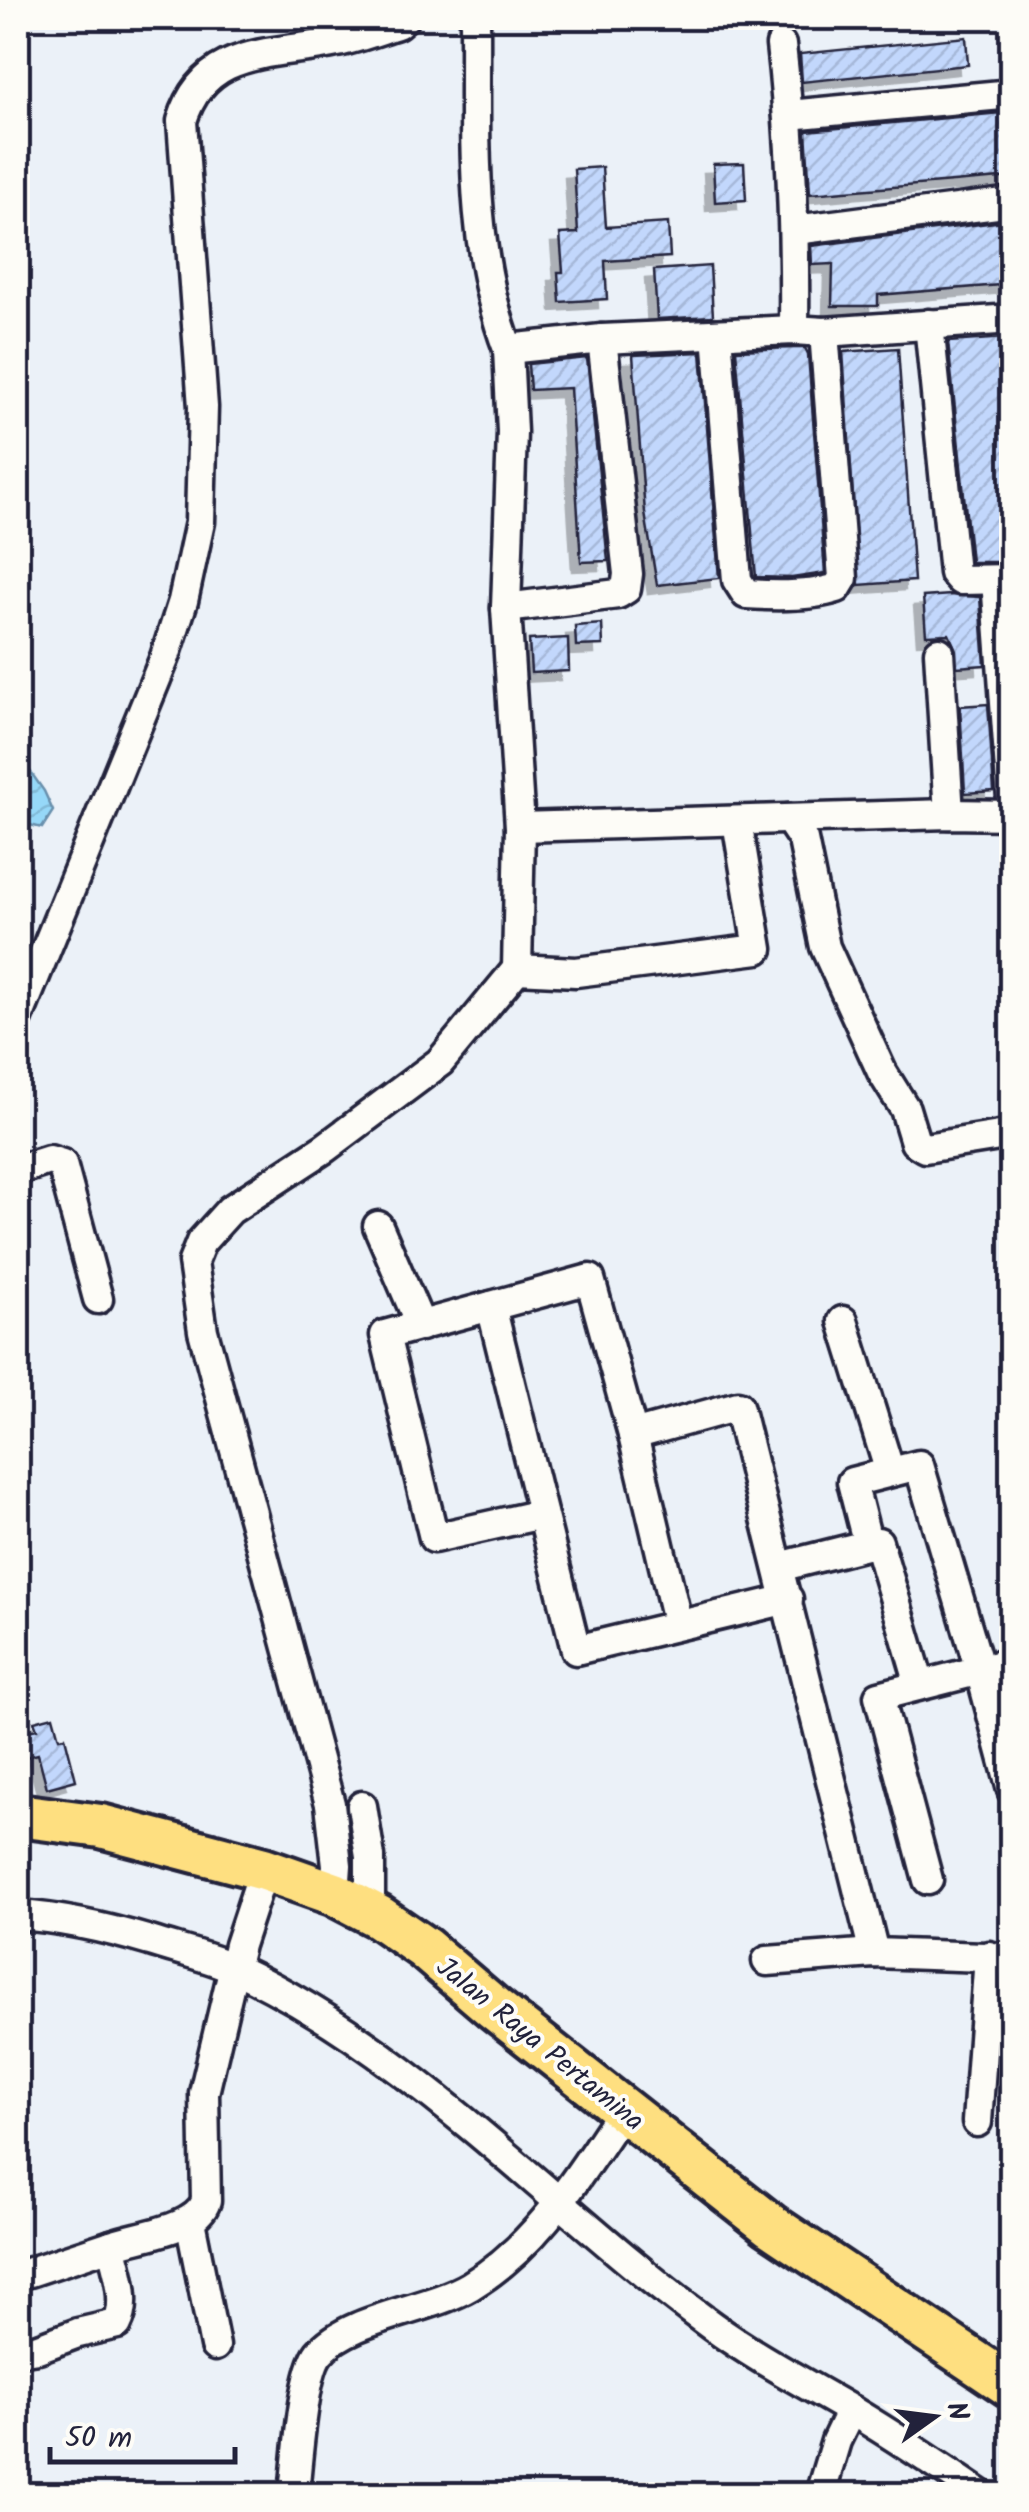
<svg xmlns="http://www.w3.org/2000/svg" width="1029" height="2512" font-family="Kalam,sans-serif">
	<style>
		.water { fill: url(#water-waves); stroke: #688fac; stroke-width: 2.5 }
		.building { fill: url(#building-hatch); stroke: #22223b; stroke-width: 2.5; filter: url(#shadow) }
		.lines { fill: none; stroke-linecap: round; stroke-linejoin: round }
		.minor-casing { stroke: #22223b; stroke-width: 35 }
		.primary-casing { stroke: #22223b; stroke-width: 50 }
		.minor { stroke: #fdfcf7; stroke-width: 28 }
		.primary { stroke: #fedf80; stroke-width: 42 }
		.labels { text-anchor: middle; stroke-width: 8; stroke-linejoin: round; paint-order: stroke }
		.street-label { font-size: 28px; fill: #22223b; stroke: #fdfcf7 }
	</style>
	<defs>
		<pattern id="water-waves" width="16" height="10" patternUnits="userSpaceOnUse" patternTransform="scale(2.5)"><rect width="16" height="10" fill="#96d8f8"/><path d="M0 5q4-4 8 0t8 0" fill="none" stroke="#81b9d6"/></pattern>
		<pattern id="building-hatch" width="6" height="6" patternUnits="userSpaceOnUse" patternTransform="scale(2.5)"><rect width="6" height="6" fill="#c2d7fc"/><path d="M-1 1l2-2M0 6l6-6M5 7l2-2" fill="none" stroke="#a6b8d9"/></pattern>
		<filter id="shadow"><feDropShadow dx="-9" dy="9" stdDeviation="0" flood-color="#0004"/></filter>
	</defs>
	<rect width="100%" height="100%" fill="#ebf1f8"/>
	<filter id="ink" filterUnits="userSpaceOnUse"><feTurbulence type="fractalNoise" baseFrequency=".01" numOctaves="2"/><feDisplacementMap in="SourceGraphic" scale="20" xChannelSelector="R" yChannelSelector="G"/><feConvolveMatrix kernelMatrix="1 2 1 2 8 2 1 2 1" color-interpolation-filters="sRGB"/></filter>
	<g filter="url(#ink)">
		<polygon class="water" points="18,754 44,791 53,811 42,828 18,822"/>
		<g class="building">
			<polygon points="966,37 968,65 802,82 800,54"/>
			<polygon points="1012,112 1012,177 810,194 806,131"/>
			<polygon points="744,163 746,200 715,202 713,164"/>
			<polygon points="602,167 606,227 668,223 670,257 605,261 607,299 560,302 558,272 563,272 560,234 578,233 574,169"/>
			<polygon points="1011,220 1012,284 878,295 878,306 832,306 833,264 812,265 811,246"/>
			<polygon points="710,266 713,316 657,319 654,270"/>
			<polygon points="1006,338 1012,420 1012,562 971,562 948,342"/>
			<polygon points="794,348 805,348 808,354 825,573 792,578 756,577 736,350"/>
			<polygon points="898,348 914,581 859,585 843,352"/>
			<polygon points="701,352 719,578 657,585 645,513 633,355"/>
			<polygon points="587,358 608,561 581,562 570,388 530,390 528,364"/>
			<polygon points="951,595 980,597 985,665 957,667 956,650 949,634 926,635 923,597"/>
			<polygon points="602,624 603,645 576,646 575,626"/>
			<polygon points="568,638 569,671 531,673 529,640"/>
			<polygon points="988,704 994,791 965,793 960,706"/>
			<polygon points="53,1716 59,1738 65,1737 76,1780 47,1788 38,1754 18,1759 18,1733 37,1729 34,1721"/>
		</g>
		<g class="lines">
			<g class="minor-casing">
				<g id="minor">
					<path d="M475 18C476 128 468 244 508 349L602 339 794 330 824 332 1012 319"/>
					<path d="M781 45C792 141 795 235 794 330"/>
					<polyline points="789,115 1012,94"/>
					<polyline points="795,230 1012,202"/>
					<polyline points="929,324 954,573 960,580 1012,579"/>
					<path d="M717 334 737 580 746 594C775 596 810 597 837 588L843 578 824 332"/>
					<polyline points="508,349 512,432 506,608 618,594 626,589 628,574 602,339"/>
					<polyline points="996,580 1012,799"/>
					<polyline points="506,608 520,827 517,969 576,972 758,949 737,821"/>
					<polyline points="939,652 949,814"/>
					<polyline points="789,819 803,840 825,947 882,1072 905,1109 915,1142 925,1148 1012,1134"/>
					<polyline points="520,827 949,814 1012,815"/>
					<path d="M18 1018 165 657 183 601 200 522 203 407 182 121C205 45 274 56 337 42 357 38 378 30 397 24L404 18"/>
					<polyline points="18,1170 49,1160 62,1164 98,1299"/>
					<polyline points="378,1226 421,1326"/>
					<polyline points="491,1306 576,1650 788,1599"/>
					<polyline points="843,1321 890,1472"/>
					<polyline points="633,1435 738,1406 874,1953"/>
					<polyline points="542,1514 434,1538 385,1335 590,1279 633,1435 678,1625"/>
					<polyline points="864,1529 852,1482 919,1465 980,1670 1012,1790"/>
					<polyline points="779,1567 878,1542 920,1685"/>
					<polyline points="362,1806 370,1857 370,1912"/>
					<polyline points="928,1880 879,1696 1012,1662"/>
					<polyline points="335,1894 337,1865 330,1804 203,1331 193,1262 201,1242 230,1210 325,1148 440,1062 517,969"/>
					<path d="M18 1915C63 1918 106 1928 150 1941 178 1950 210 1957 236 1969 418 2055 552 2209 712 2326 759 2360 805 2383 854 2412 897 2438 939 2466 980 2494"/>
					<polyline points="767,1961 874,1953 1012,1958"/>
					<polyline points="977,2122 989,1956"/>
					<polyline points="190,2221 215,2346"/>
					<polyline points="30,2272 111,2245"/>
					<path d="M18 2351 38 2348 78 2333 117 2324C129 2302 117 2268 111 2245 139 2235 197 2230 206 2201L204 2093 239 1945 264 1869"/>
					<path d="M294 2494C297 2466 303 2373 319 2353 349 2317 428 2311 470 2286 539 2245 579 2174 623 2110"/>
					<polyline points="820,2494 836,2441 851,2410"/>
				</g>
			</g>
			<g class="primary-casing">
				<polyline id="primary" points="18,1815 101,1826 264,1869 335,1894 379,1917 424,1948 494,2008 770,2225 1012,2387"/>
			</g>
			<use href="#minor" class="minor"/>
			<use href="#primary" class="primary"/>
		</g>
	</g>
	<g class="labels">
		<g class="street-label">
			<text transform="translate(541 2043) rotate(39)" y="10">Jalan Raya Pertamina</text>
		</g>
	</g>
	<rect width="1029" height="2512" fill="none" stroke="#fdfcf7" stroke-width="60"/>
	<rect x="30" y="30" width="969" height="2452" fill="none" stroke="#22223b" stroke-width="4" filter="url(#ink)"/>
	<g transform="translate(934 2417) rotate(76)" stroke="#fdfcf7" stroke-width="8" paint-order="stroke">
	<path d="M0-8L18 38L0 25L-18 38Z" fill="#22223b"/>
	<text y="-15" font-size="28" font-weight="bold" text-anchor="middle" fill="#22223b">N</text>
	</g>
	<path d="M50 2447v15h185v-15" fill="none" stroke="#22223b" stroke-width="5"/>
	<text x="65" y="2447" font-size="30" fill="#22223b" stroke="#fdfcf7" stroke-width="8" paint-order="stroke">50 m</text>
</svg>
